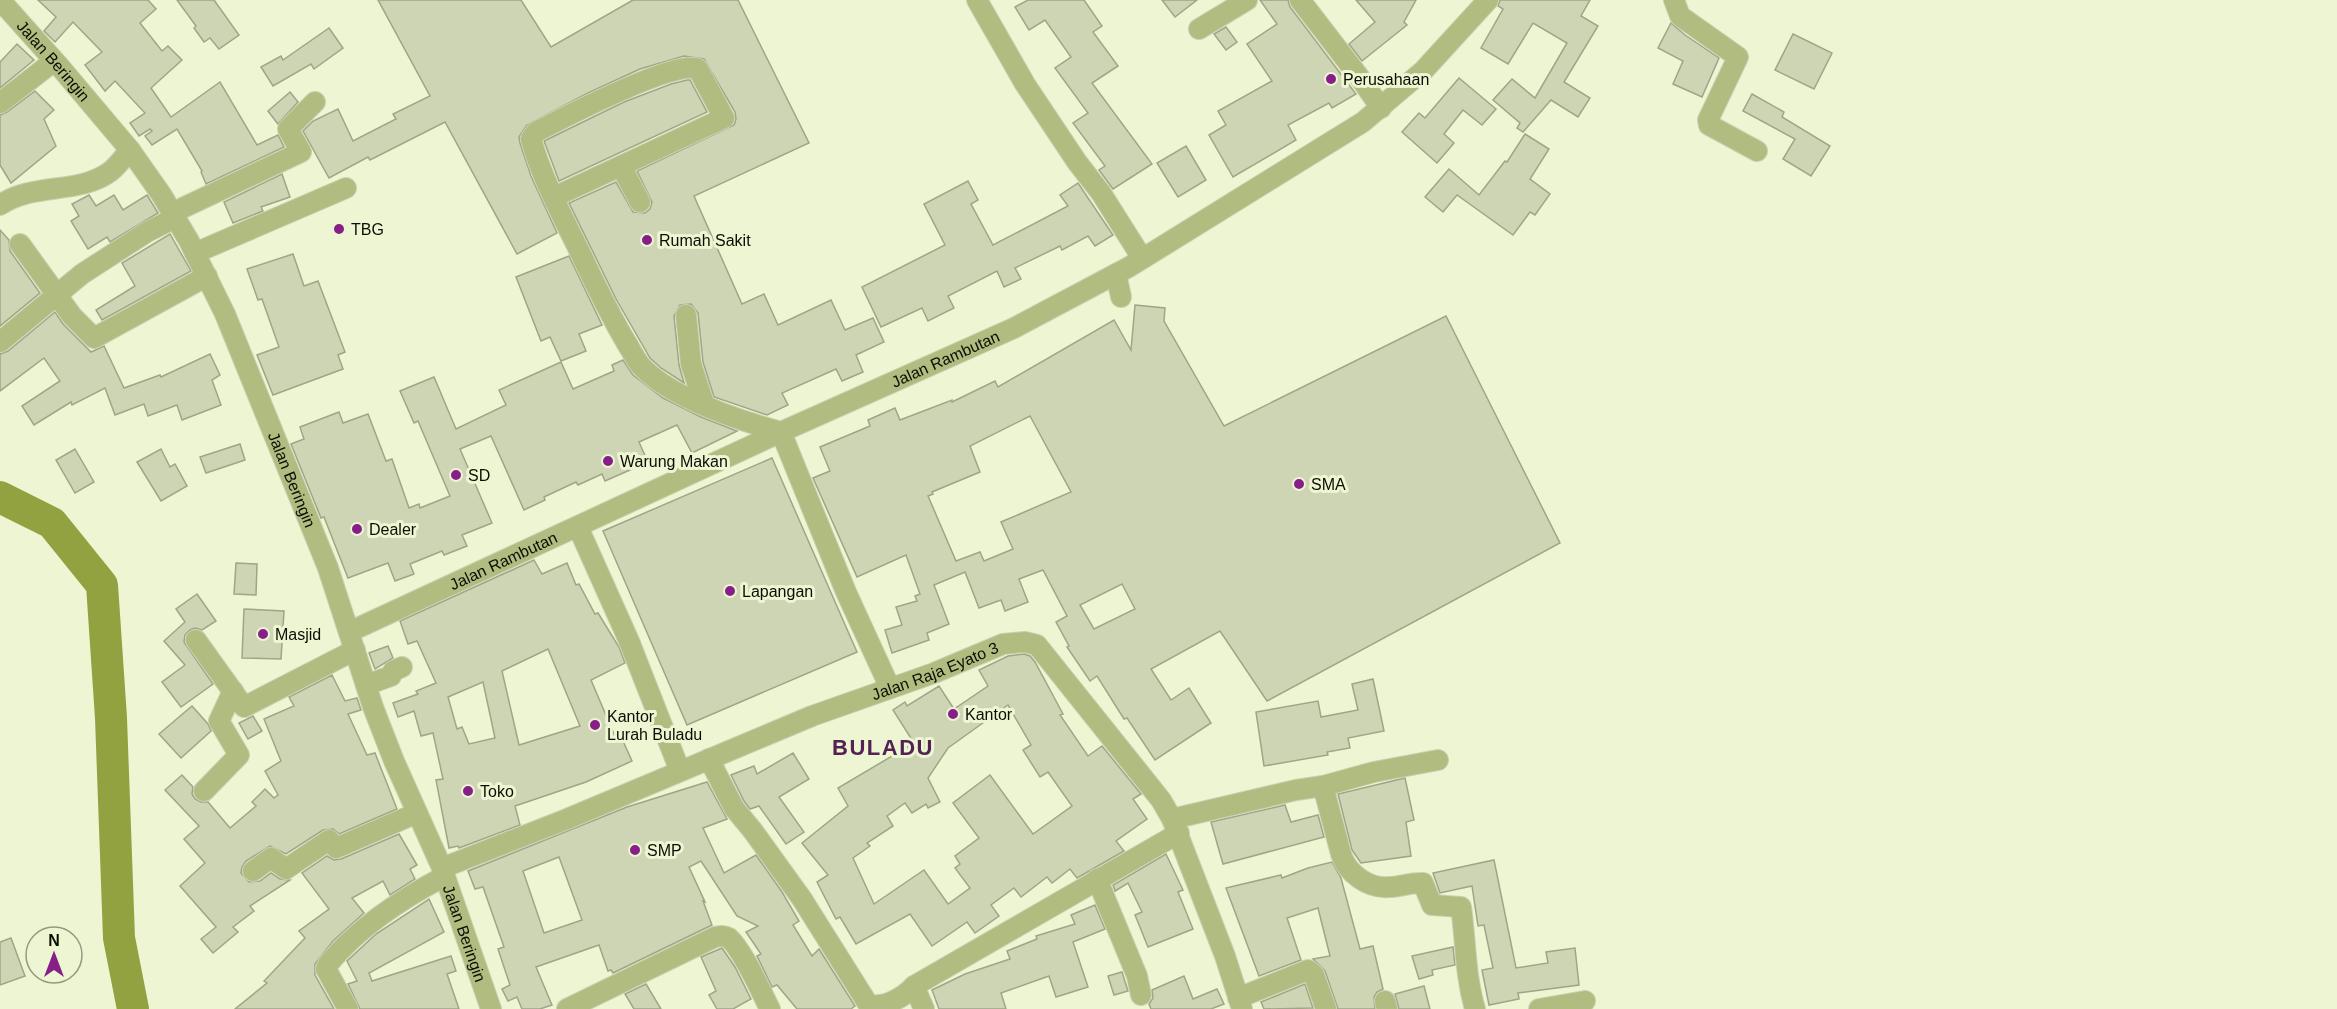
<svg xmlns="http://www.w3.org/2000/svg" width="2337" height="1009" font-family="Arial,sans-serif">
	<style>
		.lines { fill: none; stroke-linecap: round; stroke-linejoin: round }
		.river { stroke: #93a241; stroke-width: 32 }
		.building { fill: #ced5b5; stroke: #9fa586; stroke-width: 1.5; fill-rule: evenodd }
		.minor-casing { stroke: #cad0b2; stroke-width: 22 }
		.minor { stroke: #b1bc80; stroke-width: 20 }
		.poi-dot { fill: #862088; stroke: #eef5d3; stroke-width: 2 }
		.labels { text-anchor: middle; stroke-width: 6; stroke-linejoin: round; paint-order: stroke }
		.street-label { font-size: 16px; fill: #0c0e04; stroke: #eef5d3 }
		.poi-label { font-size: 16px; fill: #0c0e04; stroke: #eef5d3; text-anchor: start }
		.district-label { font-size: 22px; font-weight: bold; letter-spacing: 1.5px; fill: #522253; stroke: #eef5d3 }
	</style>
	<rect width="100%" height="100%" fill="#eef5d3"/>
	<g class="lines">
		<polyline class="river" points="0,497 52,523 102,585 111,718 119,938 133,1009"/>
	</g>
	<g class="building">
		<polygon points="38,0 148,0 156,9 140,23 162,51 168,46 182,60 151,88 171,117 220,82 257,145 278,135 284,147 206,184 201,172 202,171 177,129 152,145 145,136 152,131 150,129 139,136 130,123 145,113 115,81 105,91 85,65 102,52 73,22 55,42 44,31 56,17"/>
		<polygon points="177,0 214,0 239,35 219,49 210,38 204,42 194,28 196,26"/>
		<polygon points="378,0 521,0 551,47 633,0 738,0 809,143 694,196 742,304 764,294 778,325 831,300 845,330 873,318 884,342 856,355 863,372 842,381 836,369 782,393 788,405 767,415 714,397 703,362 698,313 691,304 680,305 674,316 679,365 684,383 661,368 650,358 616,299 569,203 616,182 633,212 645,213 650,209 652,202 637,171 734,125 736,119 735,112 704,59 684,56 640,69 588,93 527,125 519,137 520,143 531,176 557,233 517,254 445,122 370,160 368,157 329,178 303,131 313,121 338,109 353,141 396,119 393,114 430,96"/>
		<polygon points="1028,0 1084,0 1102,26 1093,32 1118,66 1092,83 1152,164 1113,189 1099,170 1105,166 1073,123 1088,113 1055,68 1071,57 1045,20 1029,30 1015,7"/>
		<polygon points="1162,0 1197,0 1175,17"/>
		<polygon points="1260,0 1288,0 1290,7 1356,94 1332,108 1329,103 1288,125 1296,140 1233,177 1209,135 1226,125 1218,111 1272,81 1247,44 1277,24"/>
		<polygon points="1356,0 1416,0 1404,22 1407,25 1362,61 1349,44 1375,22"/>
		<polygon points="1500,0 1590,0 1581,16 1598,26 1564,82 1590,98 1578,117 1551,100 1523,132 1517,128 1520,123 1493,100 1512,79 1535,98 1567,43 1533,23 1508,64 1481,48 1503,9 1498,6"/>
		<polygon points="1671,23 1685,35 1719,58 1702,97 1673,84 1683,61 1658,48"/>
		<polygon points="1226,27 1237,42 1226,50 1214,34"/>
		<polygon points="329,28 343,48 314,69 311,64 273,86 261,67 281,56 283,60"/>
		<polygon points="1793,34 1832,53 1814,89 1775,70"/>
		<polygon points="17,44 34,60 0,88 0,62"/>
		<polygon points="1459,78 1496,109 1482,125 1463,110 1444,134 1454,143 1437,163 1402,132 1419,113 1425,118"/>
		<polygon points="687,80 690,80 707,112 559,181 544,141 624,102 671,84"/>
		<polygon points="35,91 54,110 44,119 56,146 11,183 0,165 0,115 7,112"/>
		<polygon points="290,92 298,102 278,124 268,111"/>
		<polygon points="1752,94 1784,112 1782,117 1830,146 1811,176 1783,159 1795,139 1743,111"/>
		<polygon points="1525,134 1549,149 1530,179 1550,194 1535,215 1530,212 1513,235 1457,195 1443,212 1425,197 1449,169 1479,195 1505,161 1507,162"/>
		<polygon points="1186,146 1206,180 1178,197 1157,163"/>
		<polygon points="282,174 290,197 261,207 263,211 233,223 224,202"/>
		<polygon points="968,181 978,200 971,204 993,245 1068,206 1060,195 1078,183 1113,235 1095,246 1088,236 1062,250 1060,246 1015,268 1021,279 1004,287 997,271 948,296 954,308 928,321 922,308 881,327 862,287 945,245 924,204"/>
		<polygon points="89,195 96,206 114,195 123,210 147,195 158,213 110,242 107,237 88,249 71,221 79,216 72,204"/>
		<polygon points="0,230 9,240 10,251 40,293 0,326"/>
		<polygon points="170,234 191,271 102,320 96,310 135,286 122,263"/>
		<polygon points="293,254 304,286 318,281 345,352 338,355 343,369 273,395 257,355 279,347 262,299 258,300 247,269"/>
		<polygon points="569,256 602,325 579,334 586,351 561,361 550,337 541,341 516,277"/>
		<path d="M1135 305 1165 308 1164 321 1224 426 1446 316 1560 543 1267 701 1220 631 1151 669 1171 700 1189 688 1211 723 1155 760 1127 718 1124 719 1097 676 1090 681 1067 647 1069 646 1056 622 1067 616 1043 570 1019 579 1028 602 1005 611 1001 600 979 608 965 572 934 585 949 624 927 633 929 640 892 653 885 630 902 625 896 607 917 601 915 596 920 594 906 555 857 577 813 478 830 471 820 447 870 426 868 420 895 408 900 420 952 400V402L995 381 998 387 1114 320 1131 350ZM1030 416 1071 492 1001 522 1013 549 984 561 980 552 956 561 928 496 933 494 932 492 980 472 970 446ZM1122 584 1135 609 1094 629 1080 605Z"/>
		<polygon points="55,312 63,324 91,352 104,346 124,388 160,375 161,377 210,354 220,375 212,380 221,405 182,420 177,405 148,416 144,404 115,415 105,388 72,405 71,402 34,425 22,406 60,381 44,358 0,391 0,354 8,351"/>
		<polygon points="623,360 633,375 663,398 701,417 737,431 692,453 677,425 639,442 648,462 605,481 602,474 578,485 576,482 544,497 545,500 524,510 491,436 460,449 492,523 462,535 467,546 444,555 442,551 410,564 414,574 395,581 388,563 348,578 324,517 321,518 291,444 304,439 300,427 339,412 343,423 368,414 386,461 392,459 409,508 419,504 420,508 450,496 418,421 414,423 400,391 434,377 456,429 506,405 499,390 561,362 573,389 614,371 612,365"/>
		<polygon points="240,444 245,460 206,473 200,457"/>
		<polygon points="75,449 94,482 75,493 56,460"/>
		<polygon points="161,449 170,467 175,464 187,486 161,501 137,462"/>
		<polygon points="772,458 857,652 687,725 603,531"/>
		<path d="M534 560 542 574 567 563 576 585 579 584 595 614 598 613 619 647 625 663 591 680 617 741 622 739 632 761 586 782 515 806 520 825 459 848 458 846 449 848 436 780 443 779 433 733 421 736 414 711 398 717 393 703 418 694 416 691 436 683 417 641 408 644 400 621ZM548 649 580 726 519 745 502 671ZM483 682 495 738 469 744 462 727 457 729 448 697Z"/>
		<polygon points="236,563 257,564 256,595 234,594"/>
		<polygon points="197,594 216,621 202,630 195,628 190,630 185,635 184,642 213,684 181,707 162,682 185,665 164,641 185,622 176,609"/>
		<polygon points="244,609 284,611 281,659 242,658"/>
		<polygon points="388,646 393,658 375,669 369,653"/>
		<path d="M1024 654 1030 656 1035 662 1063 714 1060 715 1088 756 1102 746 1141 794 1133 799 1147 819 1116 841 1124 851 1077 878 1070 869 1052 883 1047 877 1021 897 1014 888 991 905 999 916 975 933 967 922 932 946 910 914 856 944 840 917 836 919 817 882 828 875 802 843 848 806 838 788 914 743 893 710 905 702 907 706 939 686 954 709 988 686 979 670 1008 656ZM1008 705 1031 745 1023 750 1040 777 1048 772 1072 806 1033 834 990 775 953 803 979 838 955 856 960 864 955 868 970 888 948 904 924 870 874 904 853 858 870 846 867 843 893 826 887 816 905 803 912 813 926 804 928 808 940 802 928 778 948 748Z"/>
		<polygon points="332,675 345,701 357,698 361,710 348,714 367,755 375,753 397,809 339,834 333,829 323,830 286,854 270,846 246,861 242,867 241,873 249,882 260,881 271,873 280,879 290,880 250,906 254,911 233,927 238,932 213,953 201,939 216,927 180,886 205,863 184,839 199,826 165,790 182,775 193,787 192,794 195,799 201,802 208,802 230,828 256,806 252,802 265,789 274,798 278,795 265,771 281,761 264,719 294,706 289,697"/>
		<polygon points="1373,679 1384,731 1348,738 1350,748 1327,752 1328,755 1264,766 1256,712 1318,701 1321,717 1358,710 1352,684"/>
		<polygon points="192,706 208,724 211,731 181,758 159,734"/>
		<polygon points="253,716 262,731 248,739 239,723"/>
		<polygon points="793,753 809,779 779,797 804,832 786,844 759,806 750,809 744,801 731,775 754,766 757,774"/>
		<polygon points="1405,778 1414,820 1406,822 1411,856 1361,863 1352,850 1338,794"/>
		<path d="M707 782 727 819 703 828 724 873 756 855 782 892 799 921 793 925 812 956 819 949 855 1006 851 1009H797L777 985 772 987 757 956 761 954 746 932 758 926 737 916 701 861 689 867 705 902 703 901 712 925 613 973 611 970 608 971 599 945 536 967 552 1005 540 1009H522L517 997 508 1001 502 989 510 985 498 949 504 947 483 887 475 889 468 871 627 807ZM559 857 582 920 544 933 523 871Z"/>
		<polygon points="1285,805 1291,822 1318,815 1324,837 1223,864 1211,822"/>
		<polygon points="399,834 417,865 410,869 415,879 390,895 383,881 352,898 364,913 333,941 315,964 315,975 334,1009 235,1009 267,983 264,981 305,938 299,931 329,909 302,873 327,856 334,860 341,859"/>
		<polygon points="1166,854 1183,890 1178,892 1193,929 1148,947 1135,915 1142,912 1128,883 1115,891 1113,885"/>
		<polygon points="1494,860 1516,968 1548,963 1546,952 1575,948 1579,985 1518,993 1519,999 1489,1005 1482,970 1493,968 1484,925 1478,926 1472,886 1440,893 1433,873"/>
		<polygon points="1332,862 1341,878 1360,949 1373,946 1383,989 1377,992 1374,997 1375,1009 1338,1009 1325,971 1313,959 1330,956 1318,908 1287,918 1301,960 1259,976 1226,888 1281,875 1282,878 1308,868"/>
		<polygon points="429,899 444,932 369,973 372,981 451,956 456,971 447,974 459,1009 360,1009 348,984 357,981 347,961 376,934"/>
		<polygon points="1095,905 1105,929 1073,942 1088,987 1056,997 1049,976 1001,993 1006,1009 939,1009 932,990 965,974 1010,959 1007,951 1037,939 1036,936 1075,924 1071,915"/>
		<polygon points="11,938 25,976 0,985 0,942"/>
		<polygon points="1453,947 1455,965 1432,970 1433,975 1419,979 1412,956"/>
		<polygon points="722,948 735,967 751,999 733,1009 717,1009 709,995 716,991 701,957"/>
		<polygon points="1122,972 1128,991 1114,995 1108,976"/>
		<polygon points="1184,976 1193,999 1217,989 1224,1004 1211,1009 1151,1009 1149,1004 1153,998 1152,990"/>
		<polygon points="646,984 661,1009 634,1009 625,994"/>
		<polygon points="1305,984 1313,1008 1264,1009 1261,1002"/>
		<polygon points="1424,986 1430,1009 1399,1009 1395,994"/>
	</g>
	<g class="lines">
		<g class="minor-casing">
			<g id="minor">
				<path id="s1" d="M0 0 60 67 130 150 161 194 189 241 225 314 328 568 373 707 394 761 442 868 491 1009"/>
				<polyline points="977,0 1025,84 1077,162 1101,193 1142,258"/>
				<polyline points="1300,0 1360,78 1381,108"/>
				<polyline points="1674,0 1680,16 1738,57 1708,120 1709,125 1757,151"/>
				<polyline points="1199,29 1247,0"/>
				<polyline points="0,103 54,61"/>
				<polyline points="621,166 640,202"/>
				<path d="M554 197 724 118 698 69C678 58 561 119 536 132L531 139C543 183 567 224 586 265 599 292 611 317 626 342 631 350 635 359 641 366 671 398 738 420 781 432L846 592 890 688"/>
				<path d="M0 205C33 182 80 195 111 171 118 165 124 157 130 150"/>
				<polyline points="172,213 301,152 288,129 315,102"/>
				<polyline points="20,244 72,316 94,338 207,276"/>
				<polyline points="195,253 346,188"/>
				<polyline points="1116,274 1121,297"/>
				<polyline points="686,315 691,364 704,404"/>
				<polyline points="0,342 82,274 147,232 175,218"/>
				<polyline points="578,527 629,641 680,771"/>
				<path id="s2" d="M349 632 781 432 1014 328 1129 267 1363 122 1424 70 1488 0"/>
				<polyline points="196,640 244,707 355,650"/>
				<polyline points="366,685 391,676 393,671 402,667"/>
				<path d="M709 759 734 808 753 831 802 899 868 1004C884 1009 904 997 914 986"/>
				<polyline points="1323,786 1374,772 1438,760"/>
				<polyline points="204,791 239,755 219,721 233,691"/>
				<path d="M1172 819 1296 790 1323 786 1341 854C1347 873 1368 889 1389 887 1401 887 1411 882 1423 883L1432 905 1461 907C1466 942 1465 975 1475 1009"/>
				<path id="s3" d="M442 868 567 819 812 716 934 673 1003 644 1025 642 1037 645 1161 800 1172 819 1225 956 1242 1009"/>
				<polyline points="253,871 271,858 286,869 329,840 336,848 417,813"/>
				<polyline points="1097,879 1137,976 1141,995"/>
				<polyline points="1238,998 1308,970 1314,975 1326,1009"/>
				<polyline points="1385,1001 1387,1009"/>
				<path d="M348 1009 326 969 329 963C360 926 403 898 445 876"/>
				<path d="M567 1009 715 937C720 936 724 935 729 938 744 952 760 990 770 1009"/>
				<polyline points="924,1009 914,986 1179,833"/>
				<polyline points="1539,1009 1585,1001"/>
			</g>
		</g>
		<use href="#minor" class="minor"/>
	</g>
	<g class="poi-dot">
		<circle cx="1331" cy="79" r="6"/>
		<circle cx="339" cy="229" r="6"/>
		<circle cx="647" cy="240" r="6"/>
		<circle cx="608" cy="461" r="6"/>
		<circle cx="456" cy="475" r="6"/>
		<circle cx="1299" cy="484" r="6"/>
		<circle cx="357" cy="529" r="6"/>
		<circle cx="730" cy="591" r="6"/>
		<circle cx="263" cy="634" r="6"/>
		<circle cx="953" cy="714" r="6"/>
		<circle cx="595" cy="725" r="6"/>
		<circle cx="468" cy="791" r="6"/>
		<circle cx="635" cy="850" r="6"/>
	</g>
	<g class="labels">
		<g class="street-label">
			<text dy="6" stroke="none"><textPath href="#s1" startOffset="81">Jalan Beringin</textPath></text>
			<text dy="6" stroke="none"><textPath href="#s2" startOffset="656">Jalan Rambutan</textPath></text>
			<text dy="6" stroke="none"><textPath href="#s1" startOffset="567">Jalan Beringin</textPath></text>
			<text dy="6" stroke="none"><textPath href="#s2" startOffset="170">Jalan Rambutan</textPath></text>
			<text dy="6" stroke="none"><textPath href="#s3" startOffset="531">Jalan Raja Eyato 3</textPath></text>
			<text dy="6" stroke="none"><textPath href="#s1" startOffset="1053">Jalan Beringin</textPath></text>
		</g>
		<g class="poi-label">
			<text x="1343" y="85">Perusahaan</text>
			<text x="351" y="235">TBG</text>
			<text x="659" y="246">Rumah Sakit</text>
			<text x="620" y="467">Warung Makan</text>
			<text x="468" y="481">SD</text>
			<text x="1311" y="490">SMA</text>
			<text x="369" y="535">Dealer</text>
			<text x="742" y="597">Lapangan</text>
			<text x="275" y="640">Masjid</text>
			<text x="965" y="720">Kantor</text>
			<text x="607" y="722">Kantor<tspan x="607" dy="18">Lurah Buladu</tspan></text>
			<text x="480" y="797">Toko</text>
			<text x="647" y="856">SMP</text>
		</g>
		<g class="district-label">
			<text x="883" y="755">BULADU</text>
		</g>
	</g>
	<g transform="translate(54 955)"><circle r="28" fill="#eef5d3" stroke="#949980" stroke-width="1.5"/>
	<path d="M0-4.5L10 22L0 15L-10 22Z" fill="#862088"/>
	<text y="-9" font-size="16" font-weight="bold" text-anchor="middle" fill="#0c0e04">N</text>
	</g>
</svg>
